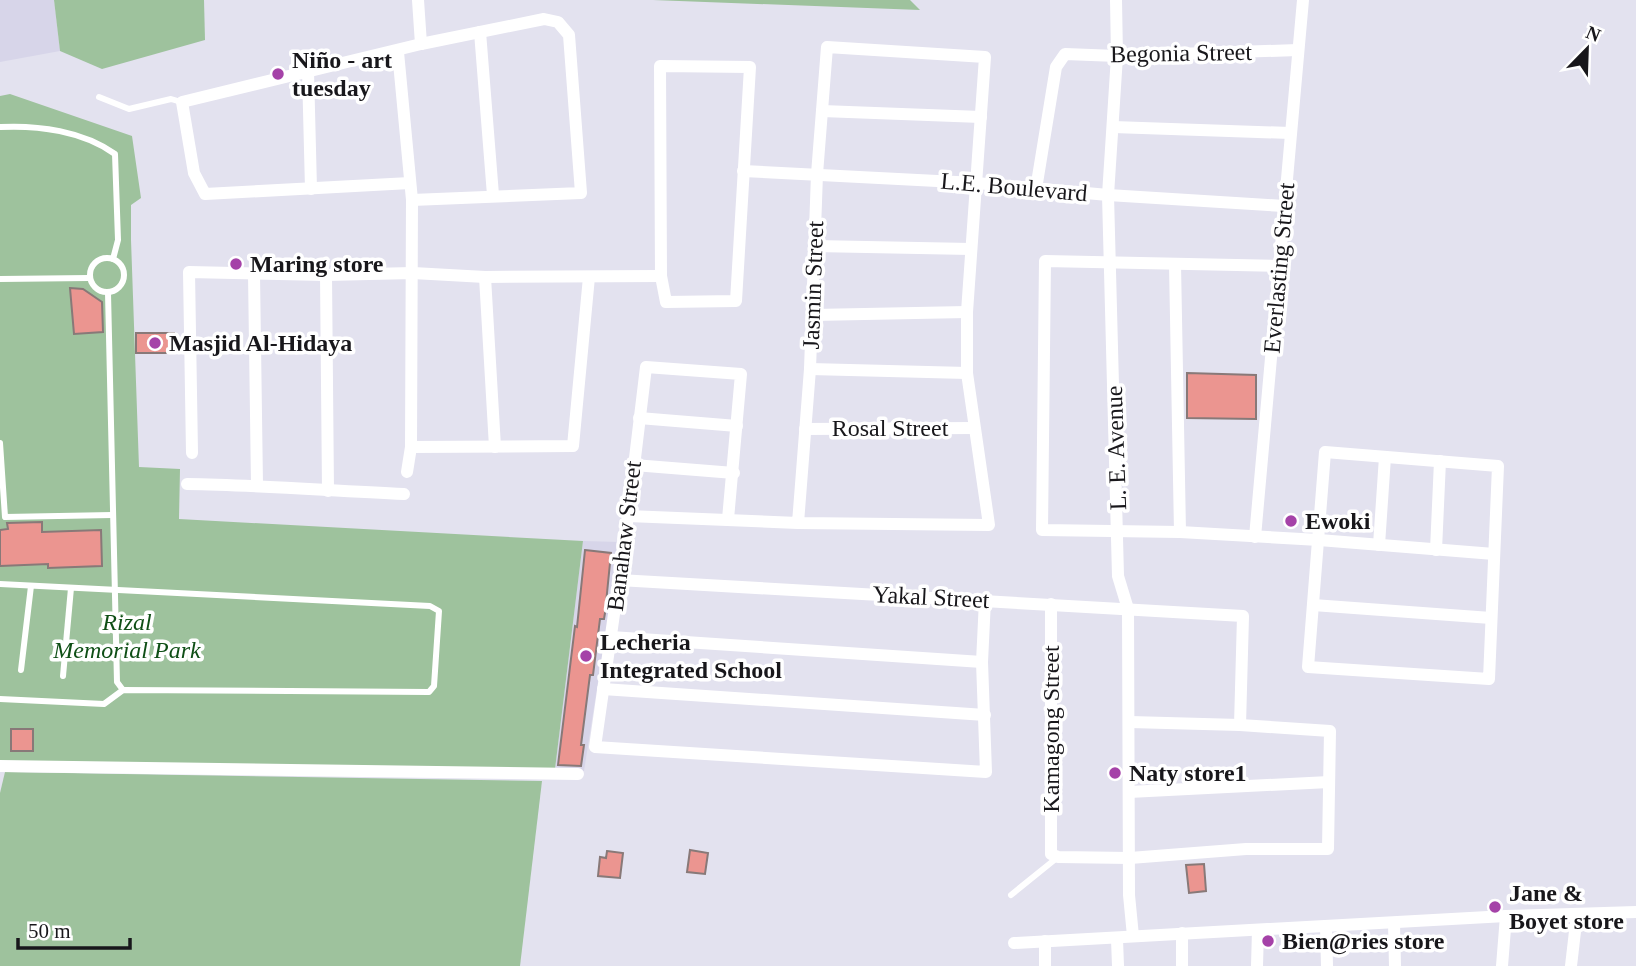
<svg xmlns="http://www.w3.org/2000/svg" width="1636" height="966" font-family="'Times New Roman',serif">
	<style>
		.built { fill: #d7d5e9 }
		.green { fill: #9ec29d }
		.building { fill: #eb9590; stroke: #887978; stroke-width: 2 }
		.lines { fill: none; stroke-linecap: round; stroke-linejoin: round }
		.lane { stroke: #fff; stroke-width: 6 }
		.street { stroke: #fff; stroke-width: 12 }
		.poi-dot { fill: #a542a8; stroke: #fff; stroke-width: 2.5 }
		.labels { text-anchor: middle; stroke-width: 7; stroke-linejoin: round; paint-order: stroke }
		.street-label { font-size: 24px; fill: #18171b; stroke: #fff }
		.poi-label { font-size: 24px; font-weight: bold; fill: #18171b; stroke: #fff; text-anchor: start }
		.park-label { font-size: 24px; font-style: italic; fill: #0f4f16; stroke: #fff }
	</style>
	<rect width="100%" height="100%" fill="#e3e2ef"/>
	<g class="built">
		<polygon points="0,0 54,0 60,51 0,62"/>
		<polygon points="583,541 620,542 584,771 555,769"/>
	</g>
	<g class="green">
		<polygon points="54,0 204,0 205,40 102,69 60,51"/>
		<polygon points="653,0 910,0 920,10"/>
		<polygon points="10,94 132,136 141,198 131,205 131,240 139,467 180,469 179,519 583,541 555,769 0,762 0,96"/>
		<polygon points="5,772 542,781 520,966 0,966 0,793"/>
	</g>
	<g class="building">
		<polygon points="70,288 83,289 102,302 103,332 74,334"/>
		<rect x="136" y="333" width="38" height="20"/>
		<polygon points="1187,373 1256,375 1256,419 1187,418"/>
		<polygon points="42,522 42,532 101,530 102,566 48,568 48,564 0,566 0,530 8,529 7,523"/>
		<polygon points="585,550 611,553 605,613 604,619 600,619 593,675 590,675 581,745 584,745 581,766 558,765 575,626 577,627"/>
		<rect x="11" y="729" width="22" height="22"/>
		<polygon points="690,850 708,853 705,874 687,872"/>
		<polygon points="607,851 623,853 620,878 598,876 600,857 606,858"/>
		<polygon points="1204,864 1206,891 1189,893 1186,865"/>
	</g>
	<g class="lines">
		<g class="lane">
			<polyline points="99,97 129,109 171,99 181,102"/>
			<path d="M0 127C38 125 83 131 115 154L118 240 113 259"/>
			<circle cx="107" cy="275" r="17"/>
			<polyline points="0,279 89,278"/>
			<polyline points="108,293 117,682 123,690"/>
			<polyline points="0,443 5,517 112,515"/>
			<polyline points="0,584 430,606 439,611 434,686 429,692 123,690 104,704 0,699"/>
			<polyline points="21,670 31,586"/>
			<polyline points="63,676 71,588"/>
			<polyline points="1011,895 1058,857"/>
		</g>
		<g class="street">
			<polyline points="418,0 421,44"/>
			<polyline points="1116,0 1117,56 1108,195 1118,576 1128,609 1129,895 1133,936"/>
			<polyline points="480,32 493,195"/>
			<polyline points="398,52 412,200 411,447 407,472"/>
			<polygon points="660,66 750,67 736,301 666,302 661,276"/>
			<polyline points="308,71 311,189"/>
			<polyline points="822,111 981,117"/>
			<polyline points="1113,127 1290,133"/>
			<polyline points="743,171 976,183 1108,195 1284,206"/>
			<polyline points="410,183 205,194 194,173 182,102 421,44 544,19 558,22 569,35 581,193 412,200"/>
			<polyline points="1036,189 1056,67 1065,54 1117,56 1298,50"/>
			<polyline points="814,246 971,249"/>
			<polyline points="1175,264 1180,532"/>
			<polyline points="1279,266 1045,261 1042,530 1180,532 1319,540 1494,554"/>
			<polyline points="254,274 257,485"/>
			<polyline points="326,275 328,491"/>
			<polyline points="485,277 495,447"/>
			<polyline points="813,315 967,312"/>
			<polyline points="810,369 967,373"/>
			<polyline points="639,418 737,426"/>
			<polyline points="805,429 974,428"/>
			<polyline points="411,447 573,446 589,277"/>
			<polygon points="1325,452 1498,466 1489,679 1308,667"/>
			<polyline points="192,453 189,272 326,275 413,273 485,277 661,276"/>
			<polyline points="634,465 734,473"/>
			<path d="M187 484C259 485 332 491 404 494"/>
			<polyline points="628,516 798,523 989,525 967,373 967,312 985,57 827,47 817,174 810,369 798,523"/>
			<polyline points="728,519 741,374 646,367 628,516 595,747 986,772 982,662 985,600"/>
			<polyline points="1255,537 1303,0"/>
			<polyline points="1379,545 1385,457"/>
			<polyline points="1436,550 1440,461"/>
			<polyline points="619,580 1243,616 1240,725"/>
			<polyline points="1051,604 1051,854 1058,857 1130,858 1246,849 1328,849 1330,731 1240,725 1130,722"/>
			<polyline points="1313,605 1491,618"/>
			<polyline points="611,637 982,662"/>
			<polyline points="603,689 985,715"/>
			<polyline points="0,766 578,774"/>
			<polyline points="1129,792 1329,782"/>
			<polyline points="1394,923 1395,966"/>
			<polyline points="1326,926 1327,966"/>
			<polyline points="1182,933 1182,966"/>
			<polyline points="1117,939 1118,966"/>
			<polyline points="1045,941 1045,966"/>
			<polyline points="1014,943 1506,916 1636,912"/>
			<polyline points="1257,966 1258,930"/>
			<polyline points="1502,966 1506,916"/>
			<polyline points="1571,966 1577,914"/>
		</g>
	</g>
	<g class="poi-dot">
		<circle cx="278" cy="74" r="7"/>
		<circle cx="236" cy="264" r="7"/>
		<circle cx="155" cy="343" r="7"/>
		<circle cx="1291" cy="521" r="7"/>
		<circle cx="586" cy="656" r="7"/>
		<circle cx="1115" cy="773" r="7"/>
		<circle cx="1495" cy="907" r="7"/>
		<circle cx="1268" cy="941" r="7"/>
	</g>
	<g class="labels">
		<g class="street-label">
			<text transform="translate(1181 53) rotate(-1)" y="8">Begonia Street</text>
			<text transform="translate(1014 187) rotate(5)" y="8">L.E. Boulevard</text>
			<text transform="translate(1279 268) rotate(-85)" y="8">Everlasting Street</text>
			<text transform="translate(813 285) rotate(-88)" y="8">Jasmin Street</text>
			<text x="890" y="436">Rosal Street</text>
			<text transform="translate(1116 448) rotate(-92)" y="8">L. E. Avenue</text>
			<text transform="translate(624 536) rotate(-83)" y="8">Banahaw Street</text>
			<text transform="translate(931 597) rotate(3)" y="8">Yakal Street</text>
			<text transform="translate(1051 729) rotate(-90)" y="8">Kamagong Street</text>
		</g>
		<g class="poi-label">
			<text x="292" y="68">Niño - art<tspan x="292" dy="28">tuesday</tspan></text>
			<text x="250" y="272">Maring store</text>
			<text x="169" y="351">Masjid Al-Hidaya</text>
			<text x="1305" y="529">Ewoki</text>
			<text x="600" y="650">Lecheria<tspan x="600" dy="28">Integrated School</tspan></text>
			<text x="1129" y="781">Naty store1</text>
			<text x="1509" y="901">Jane &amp;<tspan x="1509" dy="28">Boyet store</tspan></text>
			<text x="1282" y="949">Bien@ries store</text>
		</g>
		<g class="park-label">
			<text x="127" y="630">Rizal<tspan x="127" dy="28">Memorial Park</tspan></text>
		</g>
	</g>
	<g transform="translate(1587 49) rotate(23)" stroke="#ffffff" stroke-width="5" paint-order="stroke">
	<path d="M0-5L12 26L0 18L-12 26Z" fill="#18171b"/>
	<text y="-10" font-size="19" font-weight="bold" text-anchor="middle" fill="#18171b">N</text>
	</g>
	<path d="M18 938v10h112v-10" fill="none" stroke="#18171b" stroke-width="3.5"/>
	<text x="28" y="938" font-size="21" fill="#18171b" stroke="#ffffff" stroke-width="5" paint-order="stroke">50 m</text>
</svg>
